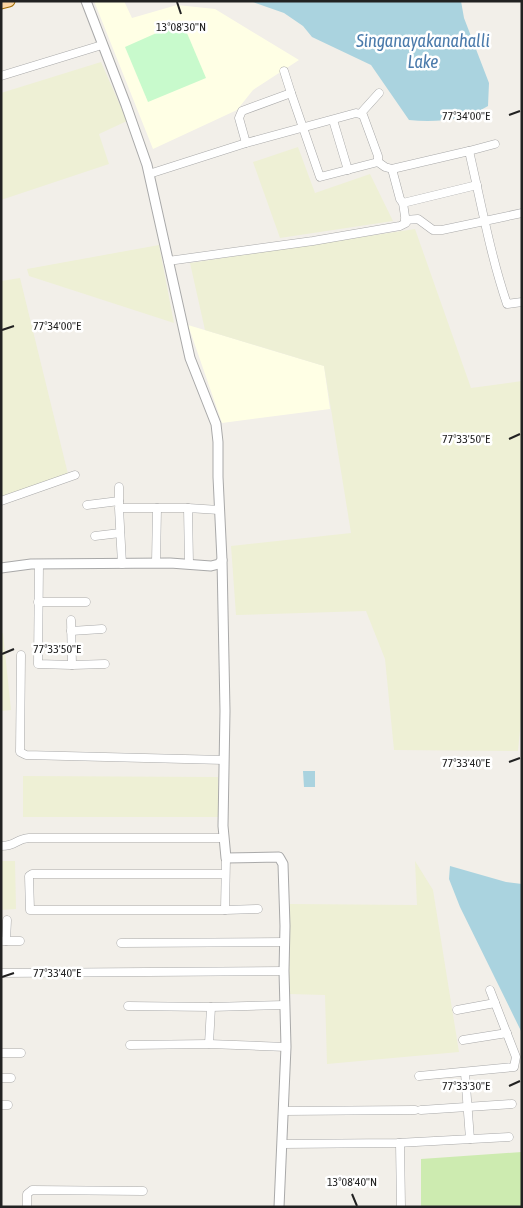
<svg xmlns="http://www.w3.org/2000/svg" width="523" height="1208" font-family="'Asap Condensed',sans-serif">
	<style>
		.education { fill: #ffffe5 }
		.farmland { fill: #eef0d5 }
		.grass { fill: #cdebb0 }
		.park { fill: #c8facc }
		.water { fill: #aad3df }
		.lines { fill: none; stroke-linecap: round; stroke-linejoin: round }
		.minor-casing { stroke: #a9a9a9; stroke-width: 9 }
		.tertiary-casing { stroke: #a9a9a9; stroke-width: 11 }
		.primary-casing { stroke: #a06b00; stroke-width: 13 }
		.minor { stroke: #fff; stroke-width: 8 }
		.tertiary { stroke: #fff; stroke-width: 9 }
		.primary { stroke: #fcd6a4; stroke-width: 11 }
		.ticks { fill: none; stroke: #222; stroke-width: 2 }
		.labels { text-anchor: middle; stroke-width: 5; stroke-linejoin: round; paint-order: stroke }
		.water-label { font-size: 18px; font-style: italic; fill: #4a7aab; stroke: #fff }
		.ticks-label { font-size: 12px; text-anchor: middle; fill: #222; stroke: #fff; stroke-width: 5; stroke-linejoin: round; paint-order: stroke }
	</style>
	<rect width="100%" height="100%" fill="#f2efe9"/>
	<g class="education">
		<polygon points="94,1 124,1 132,18 177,5 215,9 299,60 253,90 237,110 153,149"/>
		<polygon points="188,325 324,366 330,409 222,423"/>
	</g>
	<g class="farmland">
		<polygon points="101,62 127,121 99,134 109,164 1,200 1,93"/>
		<polygon points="298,147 315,193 370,174 393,221 280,238 253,162"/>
		<polygon points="415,229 471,388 522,381 522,710 518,751 394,750 385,659 366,611 236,615 231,546 351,533 324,366 205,330 190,263"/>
		<polygon points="159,245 174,323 29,276 27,269"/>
		<polygon points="20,278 68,474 1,497 1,281"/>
		<polygon points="3,633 11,710 1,711 1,634"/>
		<polygon points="23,776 218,777 218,817 23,817"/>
		<polygon points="1,861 15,861 16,909 1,910"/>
		<polygon points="415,861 433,890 459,1052 327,1064 325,995 289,994 290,904 417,905"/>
	</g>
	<polygon class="grass" points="522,1152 522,1207 421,1207 421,1159"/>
	<polygon class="park" points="179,23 184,26 206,78 148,102 125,47"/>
	<g class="water">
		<path d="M250 1H461L464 18 489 83 488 106C465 120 436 123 409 120L371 65 312 37 303 26 284 13Z"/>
		<polygon points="303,771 315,771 315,787 304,787"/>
		<polygon points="450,866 506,882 522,884 522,1033 460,907 449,879"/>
	</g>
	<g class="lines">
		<g class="minor-casing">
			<g id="minor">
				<polyline points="284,71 291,93"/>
				<polyline points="1,76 102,45"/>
				<polyline points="361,113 379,93"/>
				<polyline points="333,120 348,170"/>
				<polyline points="246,143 239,118 242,111 291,93 320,177 378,162"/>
				<polyline points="469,151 495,144"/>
				<path d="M149 174 246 143 356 113 363 115 378 156V162L385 167 392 169 469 151C481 202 490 254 507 304L522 302"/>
				<polyline points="403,203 477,185"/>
				<polyline points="405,220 418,219 433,230 442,230 522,213"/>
				<polyline points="168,261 313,241 400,226 406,223 403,203 400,199 392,169"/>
				<polyline points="119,487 119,504"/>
				<polyline points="1,501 75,475"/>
				<polyline points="87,505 119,501"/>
				<polyline points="95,536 120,533"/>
				<polyline points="156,563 157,508"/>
				<polyline points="39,564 38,664 72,665 71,620"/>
				<polyline points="122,564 119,508 188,508"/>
				<polyline points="189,564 188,508 219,510"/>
				<polyline points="38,602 86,602"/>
				<polyline points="71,631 102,629"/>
				<polyline points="21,655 20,752 26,755 224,760"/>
				<polyline points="72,665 105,664"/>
				<path d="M1 846C17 846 15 839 29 838H224"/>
				<polyline points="225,874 32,874 29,876 30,910 225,910 226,858"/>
				<polyline points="225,910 258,909"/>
				<polyline points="3,941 20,941"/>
				<polyline points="6,941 7,920"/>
				<polyline points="121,943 284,942"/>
				<polyline points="1,973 284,971"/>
				<polyline points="128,1006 211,1007 285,1005"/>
				<polyline points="457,1010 495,1003"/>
				<polyline points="463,1040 507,1033"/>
				<polyline points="209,1044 211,1007"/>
				<polyline points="130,1045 209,1044 286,1047"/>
				<polyline points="1,1053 21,1053"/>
				<polyline points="465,1073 470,1139"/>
				<polyline points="419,1076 514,1067 516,1057 490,990"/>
				<polyline points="1,1078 11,1078"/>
				<polyline points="1,1105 8,1105"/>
				<polyline points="421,1110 512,1104"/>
				<polyline points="283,1111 415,1110"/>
				<polyline points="400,1143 401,1207"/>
				<polyline points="282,1144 397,1143 509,1137"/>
				<polyline points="27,1207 27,1194 32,1190 143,1191"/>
			</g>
		</g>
		<g class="tertiary-casing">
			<g id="tertiary">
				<polyline points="222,560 225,711 223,826 226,858 279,857 283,864 285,926 284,971 286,1047 279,1207"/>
				<polyline points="1,568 31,564 170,563 211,566 219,564 222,560 218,477 218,442 216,424 190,358 147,165 126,105 86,1"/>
			</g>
		</g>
		<g class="primary-casing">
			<polyline id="primary" points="1,3 9,1"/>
		</g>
		<use href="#minor" class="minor"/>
		<use href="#tertiary" class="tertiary"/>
		<use href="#primary" class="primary"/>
	</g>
	<path class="ticks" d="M177 2 181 14M509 115 520 111M2 330 14 326M509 439 520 434M2 654 14 649M509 762 520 758M2 977 14 973M509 1086 520 1081M352 1194 357 1206"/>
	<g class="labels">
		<g class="water-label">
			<text x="423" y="47">Singanayakanahalli<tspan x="423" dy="21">Lake</tspan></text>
		</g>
	</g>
	<g class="ticks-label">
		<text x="181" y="31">13°08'30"N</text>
		<text x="466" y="120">77°34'00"E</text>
		<text x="57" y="330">77°34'00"E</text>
		<text x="466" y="443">77°33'50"E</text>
		<text x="57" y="653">77°33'50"E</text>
		<text x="466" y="767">77°33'40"E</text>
		<text x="57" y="977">77°33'40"E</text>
		<text x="466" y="1090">77°33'30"E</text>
		<text x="352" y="1186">13°08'40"N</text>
	</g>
	<rect width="523" height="1208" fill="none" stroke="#222222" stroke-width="5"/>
</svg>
